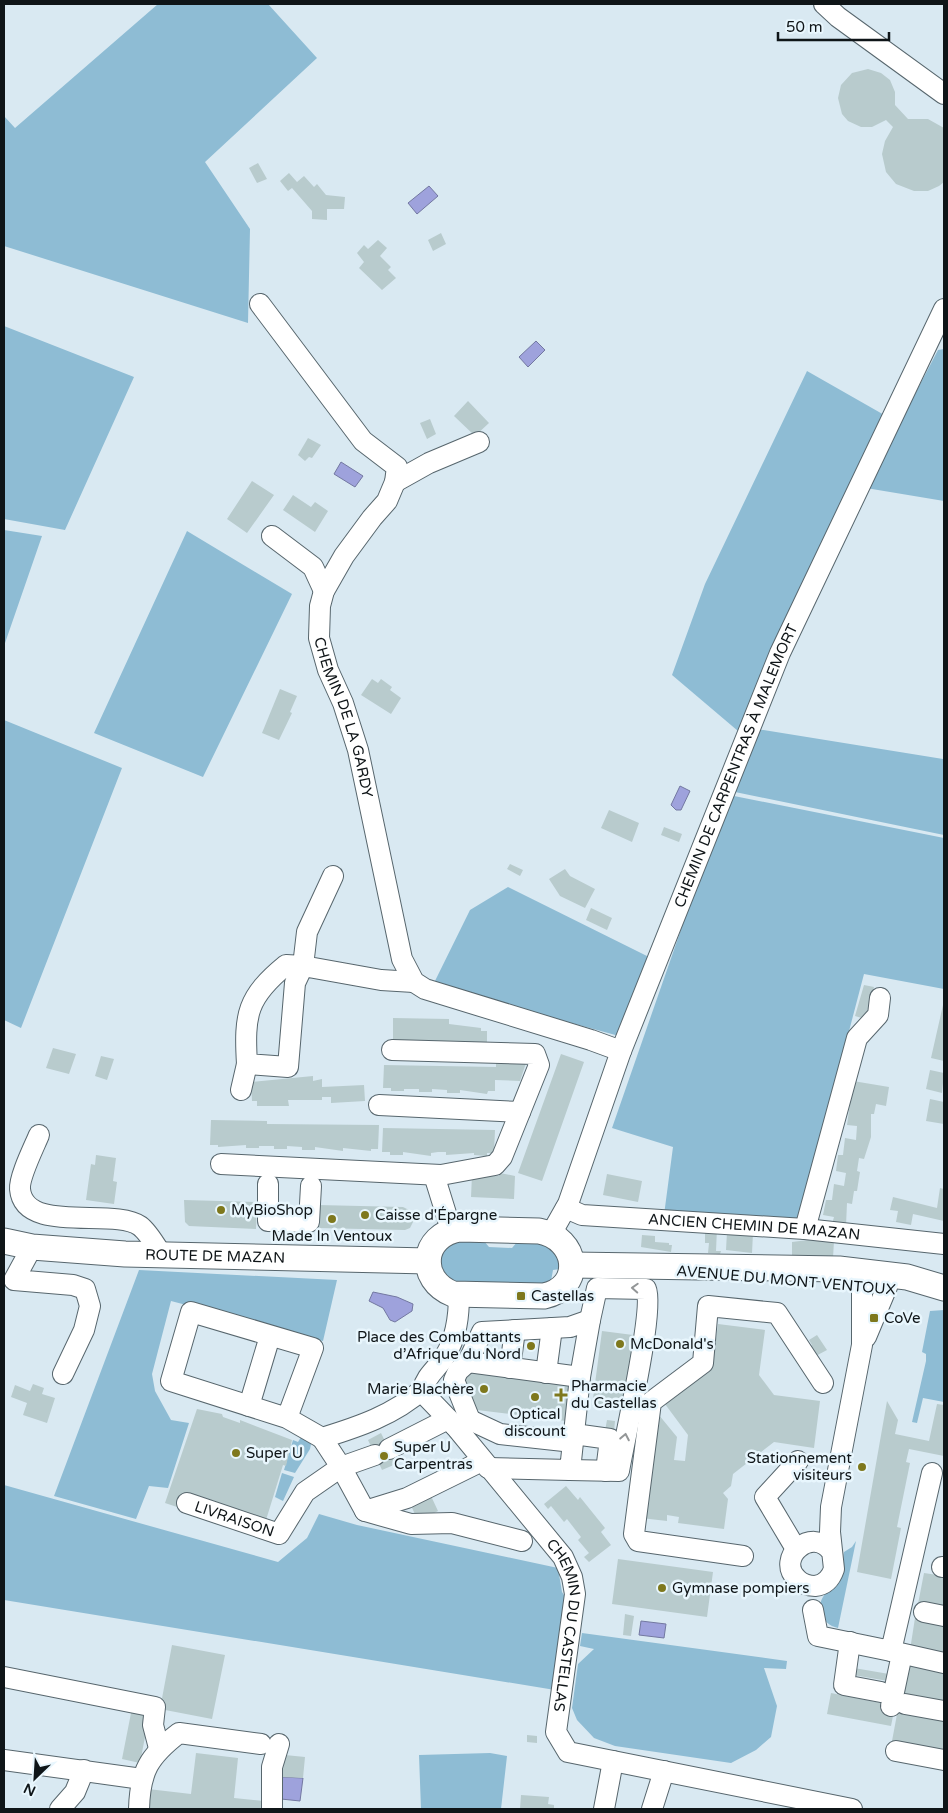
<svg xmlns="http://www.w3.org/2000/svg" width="948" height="1813" viewBox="0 0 948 1813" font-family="'Varela Round',sans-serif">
  <rect width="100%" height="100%" fill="#d9e9f2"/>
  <!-- green -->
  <path fill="#8ebcd4" d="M158,4h110l49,54 -112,104 45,67 -2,94 -244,-77v-130l11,12z
    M4,326l130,51 -69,153 -61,-11z
    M944,349v152l-78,-13 72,-138z
    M807,371l79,45 -148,315 -66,-56 33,-91z
    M4,530l38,6 -38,110z
    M187,531l105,63 -89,183 -109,-44z
    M4,720l118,48 -101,260 -17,-8z
    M757,729l186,30 1,-3v79l-209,-43z
    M734,796l210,42v151l-80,-15 -65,248 -135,-7 9,-68 -61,-19 72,-207z
    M508,887l143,71 -32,78 -186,-51 37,-75z
    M453,1240h30l6,7 23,1 6,-7 29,2 14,16 -1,10 -7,1 -2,11 -7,3 -87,-1 -8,-3 -10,-15 2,-15z
    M139,1270l198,10 -14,61 -152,-40 -19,73 3,17 16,29 18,3 -21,65 -19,-2 -13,33 -82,-23z
    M944,1310v92l-21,-4 -6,25 -5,-1 14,-61v-7l-4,-2 8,-41z
    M303,1434l9,5 -2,10 -15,24 -11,-3 9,-30 5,2z
    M282,1473l12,4 -11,24 -8,-4z
    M4,1485l274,77 29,-24 12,-24 38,11 201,43 4,24 6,9 -13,89 -551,-90z
    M856,1541l-18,87c-9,-2 -14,-7 -17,-15 -5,-17 12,-25 20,-37 5,-8 1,-16 3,-24l8,-5z
    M582,1633l205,28 -1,8 -22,-1 13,38 -6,31 -15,13 -25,13 -116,-17 -21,-8 -17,-18 -5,-12 6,-44 16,-15 -14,-3z
    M490,1753l17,3 -6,53h-80l-2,-54z"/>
  <!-- water -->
  <path fill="#9ea2dc" stroke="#7378a1" d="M429,186l9,10 -21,18 -9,-11z
    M536,341l9,9 -17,17 -9,-10z
    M341,462l22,14 -8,11 -21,-13z
    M680,786l10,5 -9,19h-5l-5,-5z
    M373,1292l24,5 16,7 -1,7 -17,11 -5,-2 -7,-12 -14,-7z
    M641,1621l25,3 -2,14 -25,-3z
    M282,1777l21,1 -3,23 -19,-2z"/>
  <!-- building -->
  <path fill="#b8cbcd" d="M868,69l13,4 9,7 5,12v13l13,14h20l16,9v54l-5,4 -11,5h-14l-18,-7 -10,-12 -4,-18 3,-13 8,-14 -7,-7 -14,7h-11l-13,-6 -6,-7 -4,-16 3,-13 11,-12z
    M258,163l9,16 -10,4 -8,-15z
    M289,173l8,9 7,-6 10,11 3,-3 9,11 19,2 -1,12h-17v11l-15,-1v-8l-20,-23 -4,3 -8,-10z
    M441,233l5,11 -13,7 -5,-11z
    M378,240l9,8 -7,8 11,11 -3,3 8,8 -14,12 -23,-22 5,-6 -7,-9 7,-8 4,4z
    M468,401l21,22 -14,13 -21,-20z
    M430,419l6,15 -9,5 -7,-16z
    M308,438l13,7 -9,13 -3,-1 -4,4 -7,-6z
    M252,481l22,14 -27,38 -20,-14z
    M293,495l18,12 4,-5 13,9 -13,21 -32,-22z
    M372,679l6,4 3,-4 11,8 -2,3 11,8 -10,16 -30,-19z
    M280,689l17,7 -7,16 2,1 -13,27 -17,-7z
    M609,810l30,13 -7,19 -31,-14z
    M664,827l18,7 -3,8 -18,-7z
    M510,864l13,6 -3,6 -13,-7z
    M565,869l5,7 25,13 -10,19 -25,-12 -11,-17z
    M591,908l21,10 -5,12 -21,-10z
    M864,985l10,2 -9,32 -10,-3z
    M943,1005l1,1v55l-13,-3z
    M393,1018l56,1v5l32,4v3h6v16l-19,-1v-4l-27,-1v3l-13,-3h-15v2l-20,-3z
    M53,1048l23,6 -7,20 -23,-6z
    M561,1054l23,8 -42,119 -24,-8z
    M101,1056l13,3 -7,21 -12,-4z
    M496,1060h31l-7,21 -25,-1v11h-7l-1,3 -27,-4v3h-13v-3l-15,-1v3h-13v-3h-15v2h-13v-3h-8l1,-23 112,2z
    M930,1070l14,3 -2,20 -16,-4z
    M313,1076v5l9,-2v8l42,-2 1,16 -34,2v-6h-9v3h-34l1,6h-32v-5h-5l-1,-19z
    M853,1081l36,6 -3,19 -10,-2 -2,10h-3v23l-7,22 -5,-1 -2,13 3,1 -3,19h-3l-2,13 -5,-1 -1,23 -14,-2 2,-7 -11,-2 3,-15h6l2,-16 10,2 2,-13 -10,-2 2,-16h5l2,-17 11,2 1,-14 -10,-1z
    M930,1099l14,3v22l-18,-3z
    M211,1120l56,1v3l112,1 -1,24h-7v2l-28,-3v3l-28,-4v3h-13v-3l-15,-1v3h-13v-3h-15v2h-13v-3l-28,2v-2h-8z
    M383,1128l112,2 -1,23h-7v3l-13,-1v-2l-28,2v-3h-8l-7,1v3l-28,-4v3h-13v-3h-8z
    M96,1155l20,3 -3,23 4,1 -3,22 -28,-4 5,-36 4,1z
    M500,1173l15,3 -1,23 -43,-2 1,-22 27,1z
    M607,1174l35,7 -4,21 -35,-7z
    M940,1188l4,1v32l-31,-7 -2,11 -15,-3 2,-11 -8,-1 3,-13 44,11z
    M184,1200l73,2 -1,27 -67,-3 -4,-4z
    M318,1205l85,2 8,4 3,9 -4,8 -5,2 -87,-2z
    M705,1227l12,1 -1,23h5l-1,3 -12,-1 1,-10h-4z
    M727,1232l26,1 -1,20 -26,-3z
    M642,1235l13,1v6l14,1v2h3l-1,7 -30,-5z
    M808,1240l26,1 -1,17h-41v-16z
    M718,1324l47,6 -6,45 15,20 46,6 -6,47 -40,-6 -41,32 -2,12 -8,7 5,6 -4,30 -46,-6 1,-6 -12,-2v6l-26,-3 13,-109 23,28 -3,23 11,1 3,-26 -23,-31 47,-35z
    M602,1331l31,4 -1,12 2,1 -11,61 -31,-3z
    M817,1335l10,15 -17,9 -6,-9 8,-5 -3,-5z
    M471,1370l100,11 -5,40 -89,-11 -14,-29z
    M33,1384l11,4 -2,6 13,4 -8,25 -24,-8 4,-12 -16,-6 4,-12 15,6z
    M887,1401l11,19 -3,14 34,7 8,-37 7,1v51l-35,-7 -3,13 4,1 -13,64 4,1 -10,51 -34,-7z
    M197,1409l25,5 1,3 17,6v-3l52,20 -6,26 -3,-1 -17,55 -81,-27 -5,15 -15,-5z
    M607,1420l8,1 -1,11 -9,-1z
    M381,1433l15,31 -14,6 -14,-30z
    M424,1481l14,30 -20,10 -14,-31z
    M566,1486l12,14 2,-3 25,31 -4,4 10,13 -22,17 -5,-5 5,-4 -11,-13 3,-3 -14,-18 -3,3 -13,-16 -3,3 -4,-5z
    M618,1559l95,13 -6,45 -95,-13z
    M924,1573l20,3v33l-26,-5z
    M625,1614l9,2 -3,20 -8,-1z
    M915,1618l29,6v33l-34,-7z
    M172,1645l53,10 -13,64 -52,-10z
    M907,1664l37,7v33l-43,-9z
    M854,1668l35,6 -1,7 -35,-6z
    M831,1693l50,10 -1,5 14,3 -3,15 -64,-12z
    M132,1708l18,3 -10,52 -18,-4z
    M898,1709l46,9v33l-52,-10z
    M527,1735l10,1v7l-10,-1z
    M196,1753l42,5 -4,40 30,3 -1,8h-117l2,-20 43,5z
    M285,1755l20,2 -2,21 -21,-1z
    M521,1795l28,2 -1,7 6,1v4h-34z"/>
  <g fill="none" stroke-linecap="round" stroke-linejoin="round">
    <!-- minor casing -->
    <g stroke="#57666d" stroke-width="22">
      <g id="minor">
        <path d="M824,4l14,13 106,77"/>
        <path id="s1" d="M260,304l103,137 34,26 -2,15 -8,19 -15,17 -28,38 -20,35 -4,15 -1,32 9,32 15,33 15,47 44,209 12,23 11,7 166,51 30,11"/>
        <path d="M395,482l34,-19 50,-21"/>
        <path d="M272,536l41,31 11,24"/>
        <path d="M333,876l-26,56 -4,34 -17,-1c-39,32 -42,49 -39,99l41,3 7,-84 8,-17 78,14 33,2"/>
        <path d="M241,1090l6,-26"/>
        <path d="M379,1105l141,7"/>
        <path d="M39,1135c-5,12 -20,42 -19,54 4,46 94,18 120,37 8,6 16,20 21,28"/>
        <path d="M221,1164l220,11 54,-10 7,-8 37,-92 -4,-11 -143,-4"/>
        <path d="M434,1175l14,45 6,10"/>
        <path d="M268,1184v37l41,1 2,-36"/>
        <path id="s2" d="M566,1208l16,7 223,14 139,15"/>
        <path d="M805,1229l52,-191 21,-23 2,-17"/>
        <path id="s3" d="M551,1234l17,-30 53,-153 159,-398 164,-344"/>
        <path d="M32,1247l-18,33 59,5 12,4 5,17 -6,24 -21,44"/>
        <path id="s4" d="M459,1294c0,21 -2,43 -14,62 -7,12 -19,19 -22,33l3,7 29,30 108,131 9,20 3,17 -19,138 12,20 284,57"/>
        <path d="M866,1337l21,-50 -4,-6 -14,-7"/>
        <path d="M468,1362l112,15"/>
        <path d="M510,1368l5,-38"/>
        <path d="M546,1373l6,-45"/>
        <path d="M249,1406l21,-70"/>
        <path d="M287,1418l-116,-37 20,-69 122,36 -26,70 35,20c36,-11 72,-23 101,-49"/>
        <path d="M470,1420l30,14 73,8"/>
        <path d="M455,1426l15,-6 -16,-40 4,-9 10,-9 14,-30 88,-5 20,-7 -10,57 -10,93 -82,-2"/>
        <path d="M574,1434l36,5 -4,32"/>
        <path d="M322,1438l19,29 34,-12"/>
        <path d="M389,1449l59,-30"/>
        <path d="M570,1470l49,1c5,-30 36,-162 27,-182l-49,-1 -7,32"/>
        <path id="s5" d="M187,1503l92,31 26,-42 36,-25 24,44 42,-13 75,-37"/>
        <path d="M365,1511l46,13 41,-1 70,18"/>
        <path d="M796,1549l-31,-52 33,-36"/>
        <path d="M831,1551c-19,-25 -56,7 -34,28 5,5 11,7 18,7 10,-1 16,-8 19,-17l-4,-37 1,-25 31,-162v-61l4,-7 17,2"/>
        <path d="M743,1556l-105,-15 -4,-7 17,-132 52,-39 5,-57 69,7 46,70"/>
        <path d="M942,1567h2"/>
        <path d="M813,1610l5,26 73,15 41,-178"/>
        <path d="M924,1612l20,4"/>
        <path d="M850,1642l-6,43 37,7"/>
        <path d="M891,1651l53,12"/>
        <path d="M4,1677l151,30 -2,18 6,23"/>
        <path d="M905,1704l39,7"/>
        <path d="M891,1706l11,-52"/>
        <path d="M896,1751l48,9"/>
        <path d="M4,1760l138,19"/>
        <path d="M60,1809l15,-17 9,-22"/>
        <path d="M139,1809c1,-38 10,-53 40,-76l82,11"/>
        <path d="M272,1809v-42l7,-23"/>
        <path d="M604,1809l9,-48"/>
        <path d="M652,1809l12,-38"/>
      </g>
    </g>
    <!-- major casing -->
    <g stroke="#57666d" stroke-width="27">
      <g id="major">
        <path d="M460,1229l79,2c39,7 46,56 5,65l-91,-2c-36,-14 -32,-59 7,-65z"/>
        <path id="s6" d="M4,1241l28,6 93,7 303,7"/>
        <path d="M572,1265l267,4 68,8 37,11"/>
      </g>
    </g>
    <!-- minor -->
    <use href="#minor" stroke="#fff" stroke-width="20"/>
    <!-- major -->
    <use href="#major" stroke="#fff" stroke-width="25"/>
  </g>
  <!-- one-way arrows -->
  <defs><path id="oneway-chevron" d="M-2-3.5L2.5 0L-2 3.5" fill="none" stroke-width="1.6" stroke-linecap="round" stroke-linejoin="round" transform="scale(1.25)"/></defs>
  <g stroke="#939697">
    <use href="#oneway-chevron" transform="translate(635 1288) rotate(-177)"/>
    <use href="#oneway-chevron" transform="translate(625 1437) rotate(-79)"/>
  </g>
  <!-- markers -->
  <g fill="#7e781d" stroke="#e8f6fd" stroke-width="2">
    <circle cx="221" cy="1210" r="5"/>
    <circle cx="365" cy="1215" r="5"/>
    <circle cx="332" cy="1219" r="5"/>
    <rect x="516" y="1291" width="10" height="10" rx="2.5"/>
    <rect x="869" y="1313" width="10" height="10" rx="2.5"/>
    <circle cx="620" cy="1344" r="5"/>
    <circle cx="531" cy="1346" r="5"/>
    <circle cx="484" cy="1389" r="5"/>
    <path d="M558.5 1387.5h5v5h5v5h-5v5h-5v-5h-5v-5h5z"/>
    <circle cx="535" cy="1397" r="5"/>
    <circle cx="236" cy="1453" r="5"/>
    <circle cx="384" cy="1456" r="5"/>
    <circle cx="862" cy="1467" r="5"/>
    <circle cx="662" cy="1588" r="5"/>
  </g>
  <g text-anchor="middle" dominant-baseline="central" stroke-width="5" stroke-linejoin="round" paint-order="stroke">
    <!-- street labels -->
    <g font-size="15" fill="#0f1518" stroke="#e8f6fd">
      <text stroke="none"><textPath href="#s1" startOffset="491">CHEMIN DE LA GARDY</textPath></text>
      <text stroke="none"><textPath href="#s3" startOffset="504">CHEMIN DE CARPENTRAS À MALEMORT</textPath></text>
      <text stroke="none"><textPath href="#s2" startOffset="190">ANCIEN CHEMIN DE MAZAN</textPath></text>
      <text stroke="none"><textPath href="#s6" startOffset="212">ROUTE DE MAZAN</textPath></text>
      <text transform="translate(786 1280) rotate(5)">AVENUE DU MONT VENTOUX</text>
      <text stroke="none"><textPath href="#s5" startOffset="50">LIVRAISON</textPath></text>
      <text stroke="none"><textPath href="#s4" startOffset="392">CHEMIN DU CASTELLAS</textPath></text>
    </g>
    <!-- poi labels -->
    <g font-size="15" fill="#0f1518" stroke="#e8f6fd" text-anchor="start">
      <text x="231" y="1210">MyBioShop</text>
      <text x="375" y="1215">Caisse d'Épargne</text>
      <text x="332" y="1236" text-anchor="middle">Made In Ventoux</text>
      <text x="531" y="1296">Castellas</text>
      <text x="884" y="1318">CoVe</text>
      <text x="521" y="1337" text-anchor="end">Place des Combattants<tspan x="521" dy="17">d’Afrique du Nord</tspan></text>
      <text x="630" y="1344">McDonald's</text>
      <text x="571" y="1386">Pharmacie<tspan x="571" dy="17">du Castellas</tspan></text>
      <text x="474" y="1389" text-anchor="end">Marie Blachère</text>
      <text x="535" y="1414" text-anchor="middle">Optical<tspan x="535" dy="17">discount</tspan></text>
      <text x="394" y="1447">Super U<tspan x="394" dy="17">Carpentras</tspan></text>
      <text x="246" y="1453">Super U</text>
      <text x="852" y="1458" text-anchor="end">Stationnement<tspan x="852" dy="17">visiteurs</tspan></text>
      <text x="672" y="1588">Gymnase pompiers</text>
    </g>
  </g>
  <!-- border -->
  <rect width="948" height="1813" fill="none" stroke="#0f1518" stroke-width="10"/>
  <!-- north arrow -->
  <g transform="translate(35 1778) rotate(205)" stroke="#e8f6fd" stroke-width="4" paint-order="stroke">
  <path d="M0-4L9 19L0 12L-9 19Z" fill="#0f1518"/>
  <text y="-8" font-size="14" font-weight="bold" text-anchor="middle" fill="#0f1518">N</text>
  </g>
  <!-- scale -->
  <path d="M778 32v8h111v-8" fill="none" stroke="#0f1518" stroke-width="2.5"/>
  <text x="786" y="32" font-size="15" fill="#0f1518" stroke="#e8f6fd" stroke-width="4" paint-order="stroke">50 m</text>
</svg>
